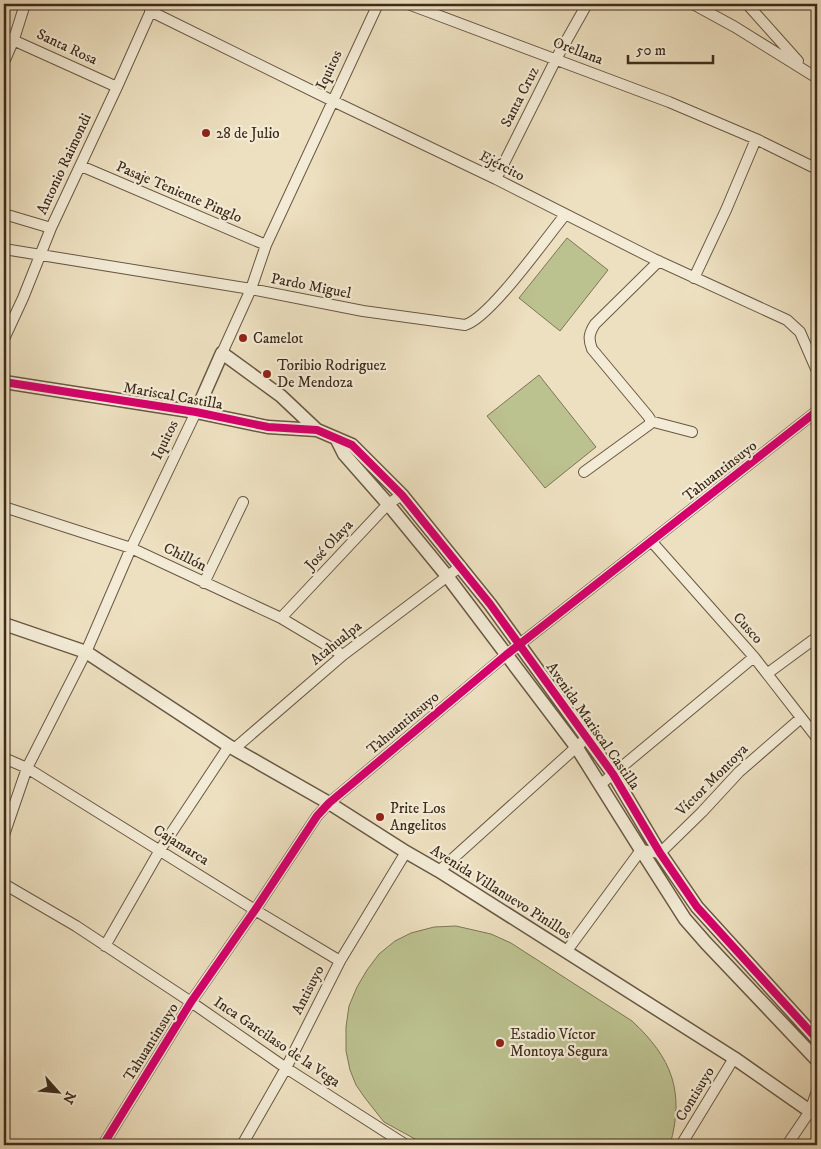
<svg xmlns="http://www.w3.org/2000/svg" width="821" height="1149" viewBox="0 0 821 1149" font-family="'IM FELL DW Pica',serif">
  <rect width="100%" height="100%" fill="#ede0c0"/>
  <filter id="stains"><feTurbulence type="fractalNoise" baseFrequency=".004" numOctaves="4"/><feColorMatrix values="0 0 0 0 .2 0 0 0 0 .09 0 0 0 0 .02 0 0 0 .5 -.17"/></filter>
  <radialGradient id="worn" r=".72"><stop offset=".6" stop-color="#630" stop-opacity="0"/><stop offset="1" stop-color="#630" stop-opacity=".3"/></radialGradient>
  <!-- garden -->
  <path fill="#bcc190" stroke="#7c7656" d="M567,238l41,32 -48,61 -41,-33z
    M539,375l57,72 -51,41 -58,-72z
    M456,926l35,8 20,9 121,78c40,37 53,71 38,124h-244l-42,-23 -19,-24 -9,-13 -6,-15 -4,-19v-24l3,-21 8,-19 10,-17 12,-16 16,-13 16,-8 23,-6z"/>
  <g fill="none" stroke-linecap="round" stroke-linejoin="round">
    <!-- minor casing -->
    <g stroke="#695844" stroke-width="12">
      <path id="minor" d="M408,4l261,98 87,37 61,30
        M693,4l42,23 82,51
        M747,4l51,57
        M150,11l183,90 163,78 158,80 133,61 13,12 17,39
        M4,36l113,51
        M4,62l10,-23 11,-35
        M81,166l185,79
        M496,179l60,-120 31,-55
        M4,214l47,14
        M4,249l247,40 112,22 102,14c25,-7 81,-87 100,-110
        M694,278l32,-68 30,-71
        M4,339l19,-41 28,-70 66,-141 37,-83
        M222,353l29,-64 15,-44 112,-241
        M650,421l42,11
        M584,472l66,-48v-5l-2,-3 -56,-67c-4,-10 -3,-16 3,-25l64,-63
        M4,507l127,41 150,70 62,37
        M652,542l102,115 63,81
        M204,583l39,-81
        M281,618l107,-114 14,-9
        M768,673l49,-36
        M234,749l109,-94 118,-89
        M4,758l23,10 228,142 85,51
        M601,784l153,-127
        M4,835l23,-67 59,-116 45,-104 65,-136
        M439,871l143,-129
        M4,884l72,42 115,76 95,66 120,77
        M105,946l55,-96 69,-104
        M566,952l75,-102 19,3 42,-41 37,-40 62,-54
        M103,1145l88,-143 64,-92 62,-94 12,-13 177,-148 311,-244
        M242,1145l44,-77 54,-107 66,-109
        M681,1145l53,-87
        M787,1145l23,-34 7,-20"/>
    </g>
    <!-- tertiary casing -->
    <g stroke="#695844" stroke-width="15">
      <path id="tertiary" d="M4,382l192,30 72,15 49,3 35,15 50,50 88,109 123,170 47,79 37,54 120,132
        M196,412l26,-59 59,43 36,34
        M336,438l8,16 44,50 59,72 130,172 64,102 44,69 21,24 111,117
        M4,624l82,28 143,94 100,57 77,49 33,19 295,187 83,58"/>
    </g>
    <!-- minor -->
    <use href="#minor" stroke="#f3ebd6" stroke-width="10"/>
    <!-- tertiary -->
    <use href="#tertiary" stroke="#f3ebd6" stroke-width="12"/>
    <!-- cycleway casing -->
    <g stroke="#f3ebd6" stroke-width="11">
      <path id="cycleway" d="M4,382l192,30 72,15 49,3 35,15 50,50 88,109 123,170 47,79 37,54 120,132
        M103,1145l88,-143 64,-92 62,-94 12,-13 177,-148 311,-244"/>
    </g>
    <!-- cycleway -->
    <use href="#cycleway" stroke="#d6006c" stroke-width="8"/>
  </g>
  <!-- markers -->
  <g fill="#8f2418" stroke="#f3ebd6" stroke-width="2">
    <circle cx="206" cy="133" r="5"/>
    <circle cx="243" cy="338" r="5"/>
    <circle cx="267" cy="374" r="5"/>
    <circle cx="380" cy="817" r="5"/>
    <circle cx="500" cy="1043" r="5"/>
  </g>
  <g text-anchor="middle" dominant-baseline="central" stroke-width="4.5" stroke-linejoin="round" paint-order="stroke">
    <!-- street labels -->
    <g font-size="15" fill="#3d2b1b" stroke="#f3ebd6">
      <text transform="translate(67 47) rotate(25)">Santa Rosa</text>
      <text transform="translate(578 51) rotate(21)">Orellana</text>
      <text transform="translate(329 70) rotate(-65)">Iquitos</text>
      <text transform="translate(520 97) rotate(-63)">Santa Cruz</text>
      <text transform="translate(64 164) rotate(-65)">Antonio Raimondi</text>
      <text transform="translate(502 166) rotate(27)">Ejército</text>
      <text transform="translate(179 192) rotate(23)">Pasaje Teniente Pinglo</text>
      <text transform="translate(311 286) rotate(11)">Pardo Miguel</text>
      <text transform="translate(173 396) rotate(10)">Mariscal Castilla</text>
      <text transform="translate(165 440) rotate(-64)">Iquitos</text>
      <text transform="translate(720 471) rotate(-38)">Tahuantinsuyo</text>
      <text transform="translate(329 545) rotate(-47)">José Olaya</text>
      <text transform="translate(185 557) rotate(26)">Chillón</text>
      <text transform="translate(748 628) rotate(48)">Cusco</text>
      <text transform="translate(336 643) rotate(-39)">Atahualpa</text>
      <text transform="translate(403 723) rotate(-40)">Tahuantinsuyo</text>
      <text transform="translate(593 726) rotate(55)">Avenida Mariscal Castilla</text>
      <text transform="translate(712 780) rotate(-45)">Víctor Montoya</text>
      <text transform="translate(181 845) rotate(32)">Cajamarca</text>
      <text transform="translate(501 892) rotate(32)">Avenida Villanuevo Pinillos</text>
      <text transform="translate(308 990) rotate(-63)">Antisuyo</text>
      <text transform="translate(151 1042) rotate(-58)">Tahuantinsuyo</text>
      <text transform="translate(277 1042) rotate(34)">Inca Garcilaso de la Vega</text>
      <text transform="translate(695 1094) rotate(-59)">Contisuyo</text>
    </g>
    <!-- poi labels -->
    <g font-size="15" fill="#3d2b1b" stroke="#f3ebd6" text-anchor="start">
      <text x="216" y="133">28 de Julio</text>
      <text x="253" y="338">Camelot</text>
      <text x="277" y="365">Toribio Rodriguez<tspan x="277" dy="17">De Mendoza</tspan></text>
      <text x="390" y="808">Prite Los<tspan x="390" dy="17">Angelitos</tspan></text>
      <text x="510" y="1034">Estadio Víctor<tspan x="510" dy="17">Montoya Segura</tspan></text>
    </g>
  </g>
  <!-- margin -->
  <rect width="821" height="1149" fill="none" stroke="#ede0c0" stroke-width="20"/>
  <rect x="5" y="5" width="811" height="1139" fill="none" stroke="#3d2b1b" stroke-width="2.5"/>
  <rect x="10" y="10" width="801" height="1129" fill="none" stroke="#3d2b1b"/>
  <!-- north arrow -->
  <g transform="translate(58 1092) rotate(117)" stroke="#f3ebd6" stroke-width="4" paint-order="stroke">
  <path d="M0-4L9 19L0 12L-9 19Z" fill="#3d2b1b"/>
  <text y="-8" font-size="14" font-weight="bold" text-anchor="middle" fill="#3d2b1b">N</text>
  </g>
  <!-- scale -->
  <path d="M628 55v8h85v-8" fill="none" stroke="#3d2b1b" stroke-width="2.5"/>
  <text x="636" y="55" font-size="15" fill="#3d2b1b" stroke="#f3ebd6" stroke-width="4" paint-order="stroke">50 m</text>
  <rect width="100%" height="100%" filter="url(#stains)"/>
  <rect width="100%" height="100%" fill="url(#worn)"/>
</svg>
